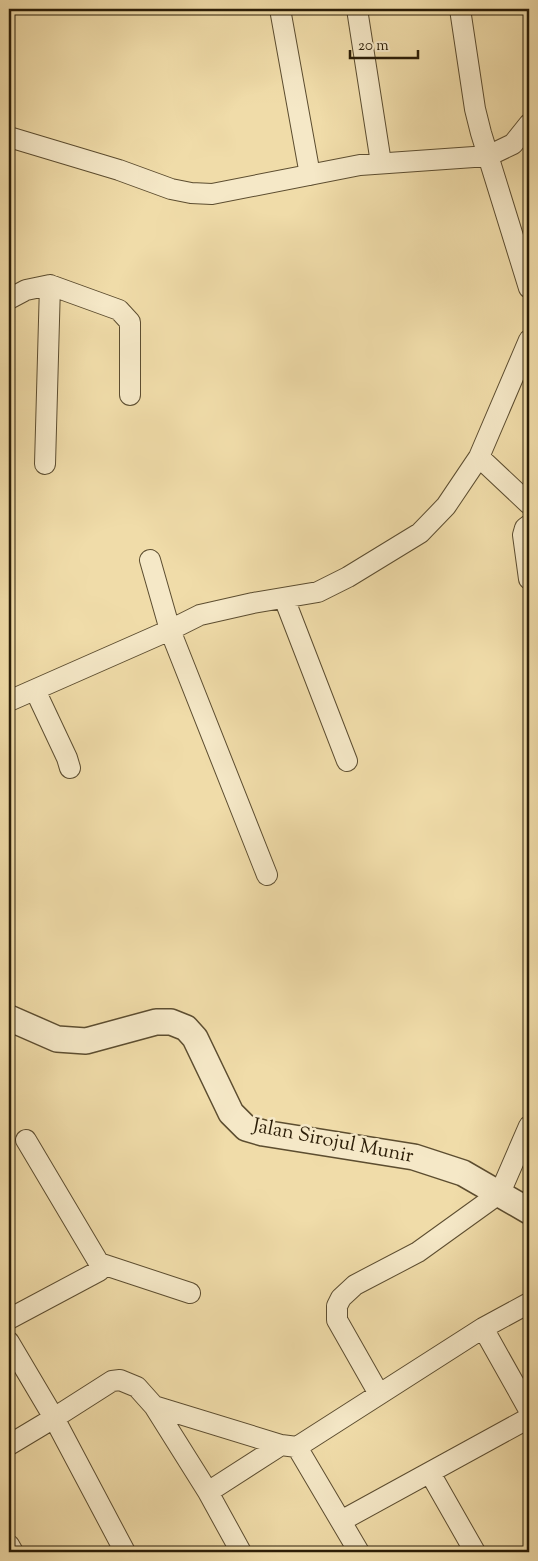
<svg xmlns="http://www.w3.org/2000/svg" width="538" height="1561" viewBox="0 0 538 1561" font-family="'Sorts Mill Goudy',serif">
  <rect width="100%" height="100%" fill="#f0dca9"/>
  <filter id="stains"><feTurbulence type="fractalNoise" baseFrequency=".004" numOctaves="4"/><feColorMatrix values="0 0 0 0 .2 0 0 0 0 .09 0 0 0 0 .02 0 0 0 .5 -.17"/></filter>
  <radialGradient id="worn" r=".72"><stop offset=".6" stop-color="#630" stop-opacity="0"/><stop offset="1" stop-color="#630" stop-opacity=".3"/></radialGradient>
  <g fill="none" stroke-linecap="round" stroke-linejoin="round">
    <!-- minor casing -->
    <g stroke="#5c4d30" stroke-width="22">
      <path id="minor" d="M280,9l30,166
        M357,9l24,154
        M460,9l15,100 6,24 48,155
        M9,137l110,33 52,19 20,4 21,1 148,-29 128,-9 25,-12 16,-20
        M9,299l17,-9 24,-5 69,25 11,12v73
        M479,457l50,47
        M45,464l5,-179
        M529,525l-4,3 -2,7 6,44
        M150,560l20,70 97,245
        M284,598l63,163
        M35,690l32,68 3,10
        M9,701l161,-71 30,-15 53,-12 65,-11 30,-15 72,-44 26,-27 33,-49 50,-117
        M99,1263l91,30
        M9,1319l90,-48v-8l-73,-123
        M483,1328l46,82
        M9,1342l45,76 71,134
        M379,1394l-42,-74v-14l4,-8 14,-13 63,-33 82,-59 29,-67
        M154,1406l127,39 16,2 186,-119 46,-25
        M9,1445l45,-27 58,-37 8,-1 17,7 17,19 54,86 33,60
        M297,1447l62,105
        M430,1473l45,79
        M208,1492l73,-47
        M341,1521l188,-103
        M9,1545l4,7"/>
    </g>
    <!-- tertiary casing -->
    <g stroke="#5c4d30" stroke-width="28">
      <path id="tertiary" d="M9,1018l48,21 29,2 70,-19h15l15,6 9,10 36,75 15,15 17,5 151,24 49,16 66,38"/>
    </g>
    <!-- minor -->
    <use href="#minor" stroke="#f5e8c7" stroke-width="20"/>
    <!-- tertiary -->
    <use href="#tertiary" stroke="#f5e8c7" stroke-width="25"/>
  </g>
  <g text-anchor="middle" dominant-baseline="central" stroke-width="5" stroke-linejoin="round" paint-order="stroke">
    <!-- street labels -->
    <g font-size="20" fill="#2b1d07" stroke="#f5e8c7">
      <text transform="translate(333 1142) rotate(11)">Jalan Sirojul Munir</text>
    </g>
  </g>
  <!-- margin -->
  <rect width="538" height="1561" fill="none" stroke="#f0dca9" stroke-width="30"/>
  <rect x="10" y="10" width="518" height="1541" fill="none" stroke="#2b1d07" stroke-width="2.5"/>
  <rect x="15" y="15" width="508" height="1531" fill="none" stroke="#2b1d07"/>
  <!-- scale -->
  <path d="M350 50v8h68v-8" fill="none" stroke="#2b1d07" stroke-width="2.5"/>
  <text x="358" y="50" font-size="15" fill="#2b1d07" stroke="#f5e8c7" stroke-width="4" paint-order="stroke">20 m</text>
  <rect width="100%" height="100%" filter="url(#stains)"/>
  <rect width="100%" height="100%" fill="url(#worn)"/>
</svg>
